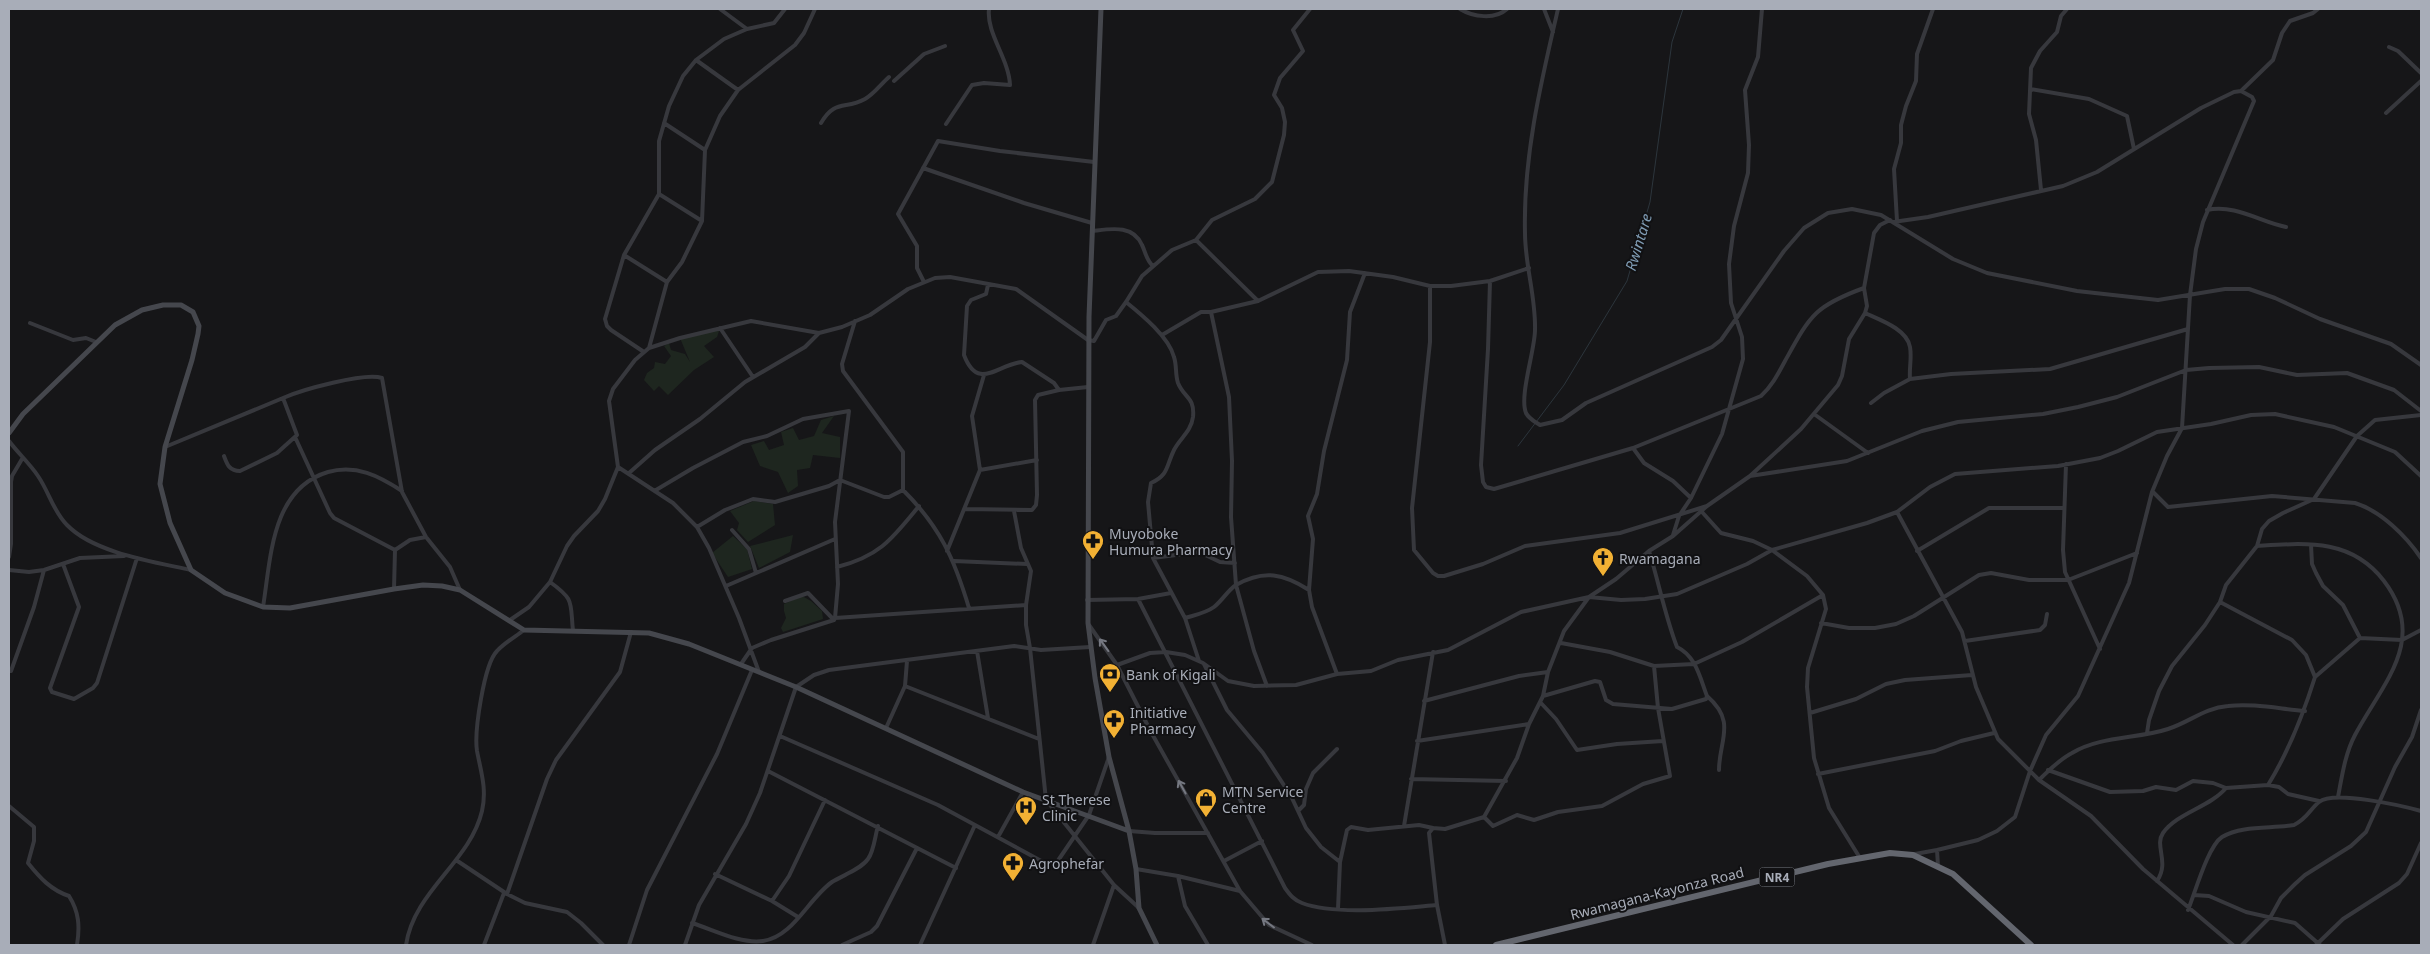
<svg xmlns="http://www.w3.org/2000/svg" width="2430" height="954" viewBox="0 0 2430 954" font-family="'Noto Sans',sans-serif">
  <rect width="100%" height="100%" fill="#161618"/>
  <!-- green -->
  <path fill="#1e261f" d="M720,328l-3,9 -13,9 10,11 -20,13 -26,25 -9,-9 -5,5 -10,-11 3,-7 7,-5 1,-6 10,2 6,-8 -7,-10 5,-3 2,7 14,4 5,8 -10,-24z
    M834,416l-12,17 18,4v21l-27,-3 -3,13 -13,2 1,16 -10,7 -10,-21 -18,-6 -9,-21 13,-4 5,9 15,-5 -3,-13 12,-4 6,12 15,-4 7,-16z
    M754,501l19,3 2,21 -27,17 -11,-12 2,-7 -9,-12z
    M793,535l-3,17 -31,16 -9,-22z
    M733,536l14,13 5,20 -24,8 -16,-24z
    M802,596l9,5 11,10 1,8 -40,13 -2,-4 5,-10 -2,-7v-7z"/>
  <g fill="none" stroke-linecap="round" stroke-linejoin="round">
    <!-- stream -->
    <path stroke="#2c353c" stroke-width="1" d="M1518,446l46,-61 63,-104 23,-79 22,-160 11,-33"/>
    <!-- street -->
    <path stroke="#37383d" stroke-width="4" d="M720,9l27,20
      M1460,9c13,8 35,11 47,0
      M1544,9l9,23
      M1558,9c-17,73 -35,148 -33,224 0,33 11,64 10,97 0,20 -16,66 -9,83 3,6 8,8 14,12l22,-5 24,-17 126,-56 9,-7 63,-89 20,-23 24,-15 24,-4 29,6 72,44 34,14 90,18 81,9 67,-11h24l26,9 45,21 71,25 30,21
      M2389,47l9,4 23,22
      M696,60l42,30
      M894,81l30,-27 21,-8
      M2030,89l59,10 38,17 7,33
      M2241,91l32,-31 9,-27 8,-12 23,-8 5,-4
      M2386,113l35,-32
      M664,123l41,27
      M821,123c14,-24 24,-13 44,-24 9,-5 16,-15 24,-22
      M946,124l26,-39 12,-2 26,2c-1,-26 -24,-52 -21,-76
      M923,168l101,35 68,20
      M2041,190l-5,-50 -7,-26 2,-46 9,-17 17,-19 4,-16 6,-7
      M659,194l43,27
      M2207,210c29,-6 53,12 79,17
      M1897,221l-3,-52 7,-26v-18l5,-19 10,-25 1,-27 16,-45
      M1893,222l35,-5 135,-31 34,-14 104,-64 33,-16 7,-1 11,6 2,4 -51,121 -7,27 -6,46 -8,133 -15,28 -15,36 -23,91 -51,113 -32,39 -16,36 -15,46 -18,14 -19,9 -41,10 1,16
      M1092,231c18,-2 41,-7 50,14 4,8 4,15 11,21
      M1196,240l62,61
      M624,255l43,27
      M1490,281l-2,68 -7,116 2,17 3,5 8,2 139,-41 128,-52c11,-10 17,-22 24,-35 25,-45 29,-55 79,-73
      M924,282l-7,-14v-22l-19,-32 40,-73 62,10 94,11
      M988,285l-2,9 -15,6 -4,6 -3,49c14,37 34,9 58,7l32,21 5,7
      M1430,286v56l-18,166 2,42 19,23 5,3h6l39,-12 42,-18 95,-13 87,-27
      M1126,302c16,13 43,35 48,55 3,9 1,17 4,26 6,15 17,14 15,34 -2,15 -13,21 -19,33 -8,16 -5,25 -23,33l-3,19 5,56 32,60 14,43
      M1211,312l18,85 3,64 -1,56 5,68 18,66 13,35
      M1865,313c15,7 42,16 45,34 2,11 -1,21 0,32
      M855,321l-13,43 1,7 60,81v38
      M30,323l43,17 13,-2 10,4
      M720,328l33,49
      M1162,335l39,-23h10l47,-11 60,-29 31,-1 44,6 37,9h21l39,-5 39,-13
      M649,348l18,-66 15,-20 20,-41 3,-71 15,-34 18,-26 57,-45 9,-12 11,-24
      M644,352l-33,-22 -4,-4 -2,-7 19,-64 35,-61v-53l10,-35 14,-30 13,-16 28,-21 23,-10 27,-6 11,-14
      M283,398c18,-8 82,-26 99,-20l20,114 24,45 24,30 10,23
      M1871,403l13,-10 26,-14 41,-5 99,-5 138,-40
      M1814,414l54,39
      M295,437l35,76 4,5 61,32 -1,39
      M9,441c9,12 21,23 29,35 11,16 15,35 29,49 27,28 88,37 124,45
      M165,447l118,-49 14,37 -20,18 -37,18c-11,0 -13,-7 -16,-15
      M1633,448l11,15 29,18 18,17
      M2066,464l-3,86 2,22 35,77
      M618,467l55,36 24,24 12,21 30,70 20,54
      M980,470l57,-10
      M629,473l26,-23 45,-31 45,-37 60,-35 14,-14
      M1750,476l97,-15 75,-30 36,-9 85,-8 35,-7 39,-10 69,-27 23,-2 50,-1 38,8 50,-2 47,17 27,21
      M656,490l37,-22 50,-26 24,-6 36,-17 46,-8 -14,111 3,62 -3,34
      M2153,492l15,15 104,-11 83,7c26,8 51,33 66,55
      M964,509l68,1 4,-5 1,-10 -2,-95 3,-5 21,-5 29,-3
      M1014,511l7,37 10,23 -5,34
      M1702,512l19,21 32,8 19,9 35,26 16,19 3,14 -18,59 -1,19 7,71 15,50 31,50
      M1897,512l65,120 14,55 22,52 41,41 52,36 52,53 90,76
      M697,527l28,-17 28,-11 22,3 54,-16 11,-6 44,17h5l14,-7c37,37 51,68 66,118
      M732,530l17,19 7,24
      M1673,535l6,-19 12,-18 31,-64 21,-75 -1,-22 -11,-34 -2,-39 5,-38 14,-53 1,-28 -4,-55 13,-33 4,-48
      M2311,545l1,19 4,9 7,13 20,19 17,33
      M2257,546c49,-3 94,-8 127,35 45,59 -2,103 -29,154 -10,19 -13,41 -17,62
      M395,550l15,-10 16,-3
      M947,551l33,-81 -8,-54 12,-41
      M1917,551l72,-43h74
      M9,557l2,-13v-62l1,-6 10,-17
      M1153,558l46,-6 21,10 15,1
      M954,561l73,3
      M63,564l16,43 -29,81 2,4 22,7 19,-11 4,-5 40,-125
      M837,567c43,-11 55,-28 82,-61
      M9,570l20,2 15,-2 36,-12 44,-2
      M550,582c25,18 20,20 23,49
      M726,586l109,-47
      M1138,599l147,289c5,7 9,12 17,15 34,13 99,5 135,2
      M1087,600l51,-1 33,-6
      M785,601l23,-8 26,27
      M2220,602l72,38 14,15 9,22c-12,38 -26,74 -47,108
      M263,607c8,-49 8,-118 65,-135 28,-8 51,4 74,19
      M1185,618c10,-3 21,-5 29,-11 8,-6 14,-17 22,-22 28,-16 48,-11 73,5
      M510,620l19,-13 21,-25 17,-36 7,-10 24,-25 7,-12 13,-32 -9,-66 4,-12 22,-29 14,-12 31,-10 71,-17 68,12 23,-6 28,-12 38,-26 27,-11 15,-1 66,12 72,51 6,1 12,-21 10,-4 10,-14 16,-26 30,-26 24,-10 16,-20 43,-21 17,-17 12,-47 1,-13 -3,-14 -8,-13 6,-17 23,-27 -10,-21 17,-21
      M1821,623l28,5h26l21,-4 18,-8 65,-41 12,-2 38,7h39l69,-27
      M1089,625l28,40 34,67 89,159 29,34 43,20
      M1965,641l75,-11 5,-5 2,-11
      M1561,643l49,9 44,14 40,-2 48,-22 81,-47
      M977,651l11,67
      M741,664l11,-16 19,-8 63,-20 1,-2 191,-13v20l4,23 16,152 68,85 25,23
      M1204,664l23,46 36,43 28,43 15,32 15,19 19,15
      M1117,665l33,-12 16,-1 19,3 18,8 25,18 26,5 42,-1 41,-11 34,-3 27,-11 50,-10 73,-38 68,-15 32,3 24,-1 32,-5 70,-30 25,-14 95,-27 30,-11 33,-25 25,-13 103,-8 42,-8 18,-7 39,-19 54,-8 40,-9 24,-1 59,13 61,25 26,24
      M11,671l23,-64 10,-37
      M1337,674l-25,-67 -3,-17 4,-51 -5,-23 9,-22 7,-43 23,-91 3,-48 15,-39
      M2315,677l45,-39 42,2 19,-10
      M905,686l134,53
      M1543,696l52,-15 5,1 6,18 7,4 59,5 34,-10 1,-3c-7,-18 -11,-40 -30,-49 -12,-31 -18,-64 -28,-96
      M1707,696c30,26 12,44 12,74
      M1424,701l95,-25 29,-4
      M1540,702l16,17 21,31 40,-6 46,-3
      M1810,713l46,-14 30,-15 19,-4 67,-5
      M886,728l19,-42 2,-25
      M2147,733l2,-13 10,-29 13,-25 33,-41 15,-23 6,-17 31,-39 5,-17 7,-8 14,-8 31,-14 43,-63 18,-16 46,-5
      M780,736l158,69 37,20
      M1417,741l112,-17
      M2048,770l62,22 33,-1 13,-4 20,3 17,-9 20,2 13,5
      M768,771l188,97
      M1818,774l117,-23 26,-10 33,-8
      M1411,779l95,2
      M2039,780c10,-10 21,-21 33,-27 28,-17 65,-14 96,-24 22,-7 36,-21 60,-23 25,-3 52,3 77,5
      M9,806l25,21v14l-6,22c12,15 23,27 41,33 10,16 11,30 8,49
      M1299,810l5,-5 2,-16 7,-16 24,-24
      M1484,817l9,9 24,-11 17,5 24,-8 44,-6 41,-22 27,-8 -12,-68 -4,-42
      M1404,826l29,-174
      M1129,831l26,2h53
      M998,837l25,-45
      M1915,854l22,-4
      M456,860l51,34 18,9 42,9 14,11 22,22
      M1224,861l38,-20
      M1136,869l42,7 62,15
      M715,874l57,27 26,16
      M1178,876l7,30 23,39
      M2157,881c13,-19 -3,-35 6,-48 14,-20 47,-26 63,-45l42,-3 11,2 9,7 31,7
      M2194,895l15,1 37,16 49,11 25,22
      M772,901l17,-25 36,-76
      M1338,909l2,-47 7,-32 4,-3 17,3 51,-5 14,3
      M2188,910c7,-17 20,-64 34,-73 20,-12 50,-8 72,-12 14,-7 16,-16 25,-23 15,-12 84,4 102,9
      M692,923c22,7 48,21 71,18 30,-4 45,-42 69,-59 11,-7 28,-12 36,-23 6,-8 7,-23 10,-33
      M406,945c8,-54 64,-83 76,-134 5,-22 -1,-39 -5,-60 -3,-19 7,-87 20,-100 7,-8 18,-14 27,-21
      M484,945l20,-52 3,1 40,-115 9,-19 64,-88 11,-40
      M629,945l18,-55 70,-136 35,-84
      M685,945l14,-40 47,-81 14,-31 36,-106 18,-12 15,-5 185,-24 27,4 49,-3
      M842,945l29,-13 6,-6 40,-78
      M920,945l55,-120 70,38 12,-1 32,-47 20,-58
      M1093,945l21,-60
      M1445,945l-8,-40 -8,-72 4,-5 12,1 39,-12 33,-59 12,-34 14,-28 5,-24 16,-41 25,-34 27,-18 33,-28 24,-15 34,-30 43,-30 51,-47 37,-44 4,-9 7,-37 16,-26 2,-7 -3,-18 10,-55 6,-8 10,-5
      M2242,945l29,-29 10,-18 14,-14 10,-9 46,-29 15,-14 29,-65 17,-30 9,-27
      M2316,945l27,-26 56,-36 8,-9 14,-31"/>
    <!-- secondary -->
    <path stroke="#45474d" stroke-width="5" d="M1101,9l-12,308 -1,306 7,55 14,79 20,74 7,38 3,39 18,37
      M9,433l14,-19 92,-89 27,-15 21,-5h18l12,7 6,14 -1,8 -6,26 -27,87 -5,37 10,39 21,47 34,23 38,14 27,1 104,-19 29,-4 19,1 18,4 64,40 125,3 40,11 107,43 227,105 106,39"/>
    <!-- highway -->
    <path stroke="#63666e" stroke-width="6" d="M1496,945l332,-81 62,-11 23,2 40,19 78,71"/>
  </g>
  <!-- one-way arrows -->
  <defs><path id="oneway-shaft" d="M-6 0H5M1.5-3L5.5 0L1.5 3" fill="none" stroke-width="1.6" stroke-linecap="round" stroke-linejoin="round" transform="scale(1.25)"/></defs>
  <g stroke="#757881">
    <use href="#oneway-shaft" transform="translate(1104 645) rotate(-126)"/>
    <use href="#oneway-shaft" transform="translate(1182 787) rotate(-119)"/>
    <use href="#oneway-shaft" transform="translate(1268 923) rotate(-143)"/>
  </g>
  <!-- icons -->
  <defs>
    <g id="pharmacy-pin" transform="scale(1.125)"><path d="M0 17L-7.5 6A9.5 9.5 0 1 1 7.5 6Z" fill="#f2b134" stroke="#111113"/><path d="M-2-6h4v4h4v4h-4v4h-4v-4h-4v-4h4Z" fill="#111"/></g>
    <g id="church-pin" transform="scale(1.125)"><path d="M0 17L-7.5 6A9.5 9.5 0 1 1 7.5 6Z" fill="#f2b134" stroke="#111113"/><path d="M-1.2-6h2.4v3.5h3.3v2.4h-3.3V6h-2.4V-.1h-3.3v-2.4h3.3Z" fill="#111"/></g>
    <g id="bank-pin" transform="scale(1.125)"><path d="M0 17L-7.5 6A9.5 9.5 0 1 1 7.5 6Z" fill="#f2b134" stroke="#111113"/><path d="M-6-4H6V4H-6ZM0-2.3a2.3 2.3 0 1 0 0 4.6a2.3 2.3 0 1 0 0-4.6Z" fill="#111"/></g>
    <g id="shop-pin" transform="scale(1.125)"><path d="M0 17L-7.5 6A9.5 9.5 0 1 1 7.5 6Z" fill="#f2b134" stroke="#111113"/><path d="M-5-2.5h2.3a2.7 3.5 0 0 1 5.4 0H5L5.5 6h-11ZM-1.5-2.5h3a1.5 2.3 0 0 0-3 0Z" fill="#111"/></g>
    <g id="hospital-pin" transform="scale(1.125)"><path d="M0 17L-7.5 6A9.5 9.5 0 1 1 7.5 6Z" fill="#f2b134" stroke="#111113"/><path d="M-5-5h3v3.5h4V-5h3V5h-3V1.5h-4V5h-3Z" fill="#111"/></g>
  </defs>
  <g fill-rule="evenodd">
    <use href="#pharmacy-pin" x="1093" y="541"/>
    <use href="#church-pin" x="1603" y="558"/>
    <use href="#bank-pin" x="1110" y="674"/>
    <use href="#pharmacy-pin" x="1114" y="720"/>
    <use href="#shop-pin" x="1206" y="799"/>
    <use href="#hospital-pin" x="1026" y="807"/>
    <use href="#pharmacy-pin" x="1013" y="863"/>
  </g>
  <g text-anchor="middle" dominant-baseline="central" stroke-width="4" stroke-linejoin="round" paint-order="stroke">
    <!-- shield labels -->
    <rect fill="#111113" stroke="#7b7e86" stroke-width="1" x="1759.5" y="867.5" width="35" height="19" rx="4"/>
    <g font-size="12" font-weight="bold" fill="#a8adb8">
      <text x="1777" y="877">NR4</text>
    </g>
    <!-- poi labels -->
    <g font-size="14" fill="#a8adb8" stroke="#111113" text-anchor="start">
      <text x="1109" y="533">Muyoboke<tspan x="1109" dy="16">Humura Pharmacy</tspan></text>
      <text x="1619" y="558">Rwamagana</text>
      <text x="1126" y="674">Bank of Kigali</text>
      <text x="1130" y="712">Initiative<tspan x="1130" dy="16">Pharmacy</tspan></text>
      <text x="1222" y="791">MTN Service<tspan x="1222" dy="16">Centre</tspan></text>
      <text x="1042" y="799">St Therese<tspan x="1042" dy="16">Clinic</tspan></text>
      <text x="1029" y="863">Agrophefar</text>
    </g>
    <!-- street labels -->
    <g font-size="14" fill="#a8adb8" stroke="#111113">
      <text transform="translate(1657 893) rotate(-14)">Rwamagana-Kayonza Road</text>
    </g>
    <!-- water labels -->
    <g font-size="15" font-style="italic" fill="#7f9bb3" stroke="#111113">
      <text transform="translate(1638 242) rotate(-73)">Rwintare</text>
    </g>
  </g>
  <!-- border -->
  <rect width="2430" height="954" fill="none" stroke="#a8adb8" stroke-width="20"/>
</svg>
